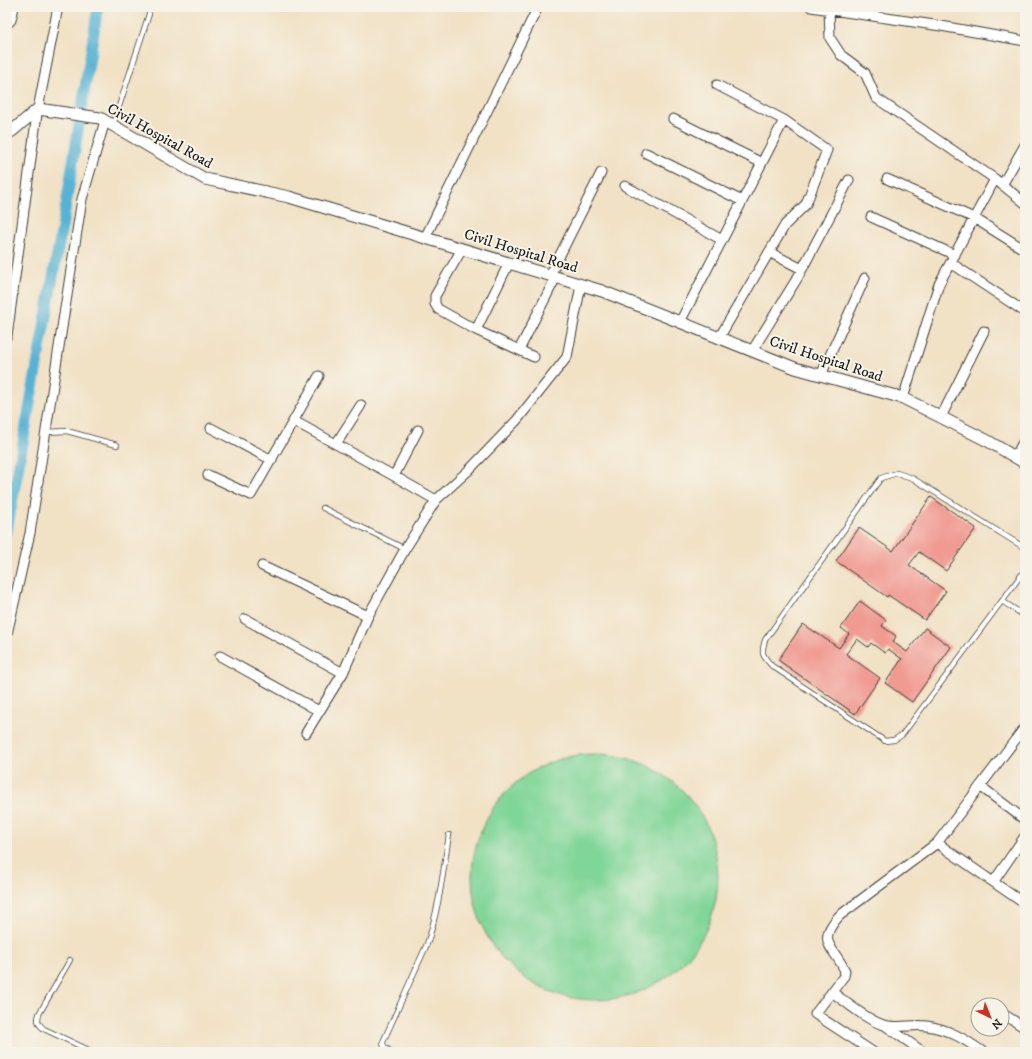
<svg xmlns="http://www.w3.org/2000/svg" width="1032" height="1059" viewBox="0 0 1032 1059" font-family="'IM FELL DW Pica',serif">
  <rect width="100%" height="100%" fill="#f7f3e8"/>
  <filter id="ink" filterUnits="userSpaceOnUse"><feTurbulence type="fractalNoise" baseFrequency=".025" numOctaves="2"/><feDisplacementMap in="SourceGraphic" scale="8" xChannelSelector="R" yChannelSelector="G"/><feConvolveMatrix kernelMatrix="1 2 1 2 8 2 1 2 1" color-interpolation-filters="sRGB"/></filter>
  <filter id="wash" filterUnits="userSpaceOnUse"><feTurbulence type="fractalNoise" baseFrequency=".012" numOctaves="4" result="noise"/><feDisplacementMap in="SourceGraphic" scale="16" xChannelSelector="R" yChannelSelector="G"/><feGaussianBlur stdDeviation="0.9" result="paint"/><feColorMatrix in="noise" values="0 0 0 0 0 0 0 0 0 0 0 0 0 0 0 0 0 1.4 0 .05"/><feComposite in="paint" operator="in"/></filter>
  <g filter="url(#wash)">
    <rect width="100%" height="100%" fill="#f1e1c5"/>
    <!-- green -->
    <path fill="#80d598" stroke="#4e785a" d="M472 877a123 123 0 1 1 246 0a123 123 0 1 1-246 0Z"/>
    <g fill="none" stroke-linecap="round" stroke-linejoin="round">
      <!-- canal -->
      <path stroke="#57b3d5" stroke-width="11" d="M7,531l59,-326 32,-198"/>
    </g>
    <g id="blocks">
      <!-- building -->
      <path fill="#f09a92" d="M931,497l45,31 -30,43 -27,-19 -10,13 37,26 -21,29 -37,-25 -1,2 -51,-36 23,-33 34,23z
        M860,601l26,19 -4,6 14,10 -3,6 14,10 18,-24 26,19 -39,55 -27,-19 17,-24 -14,-10 -3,4 -14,-10 -3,4 -11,-8 -11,15 34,24 -25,36 -77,-54 25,-36 36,24 10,-14 -8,-6z"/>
    </g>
  </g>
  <g filter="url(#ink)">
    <use href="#blocks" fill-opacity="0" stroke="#3c3a35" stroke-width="1"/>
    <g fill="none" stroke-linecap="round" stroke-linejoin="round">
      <!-- service casing -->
      <g stroke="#3c3a35" stroke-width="6">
        <path id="service" d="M113,125l36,-111
          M47,432l20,-1 50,14
          M323,508l82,41
          M1025,548l-113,-70 -15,-5 -16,5 -116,162c-4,14 -3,15 7,26l113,75 9,-1 8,-5 123,-165
          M1002,601l23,15
          M70,960l-31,54c-2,7 -1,10 5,15l49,23
          M392,1052c-5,-3 -9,-4 -9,-10l44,-98c12,-35 16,-72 22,-109"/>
      </g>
      <!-- minor casing -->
      <g stroke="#3c3a35" stroke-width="11">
        <path id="minor" d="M811,7l130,19 84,15
          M829,9l1,29 11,17 24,18 11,25 119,81 30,24
          M7,24l4,-4 3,-13
          M717,85l67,35 43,30 -21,54 -21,21 -66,113
          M673,119l89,44
          M646,153l96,48
          M887,179l87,39 51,32
          M1002,185l23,-40
          M625,186l97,54
          M871,217l84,38
          M425,238l113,-231
          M462,249l-27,47v8l3,5 38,21 58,27
          M769,252l33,17
          M951,263l74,49
          M550,275l51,-102
          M680,322l104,-202
          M476,330l33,-67
          M7,336l30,-222 21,-107
          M519,350l37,-73
          M752,351l46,-74 51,-97
          M821,375l44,-97
          M903,398l36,-114 56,-105
          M941,417l43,-86
          M294,421l100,55 42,24
          M211,428l61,32
          M336,444l25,-39
          M1015,457l10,-18
          M208,475l43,20 68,-119
          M394,476l24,-46
          M262,566l106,50
          M245,619l98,54
          M7,634l23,-101 52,-334 23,-78
          M220,656l99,55
          M306,733l37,-60 25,-57 37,-67 31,-49 34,-31 47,-49 50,-63 14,-72
          M980,786l45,34
          M937,843l88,61
          M994,881l31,-45
          M832,992c14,10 36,29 52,33 14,4 29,-1 43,1 22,3 39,14 56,26
          M1005,1015l20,13
          M886,1026l37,26
          M873,1052l-58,-38 29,-38 1,-5c-11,-25 -30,-28 -6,-55l98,-73 88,-116"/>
      </g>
      <!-- tertiary casing -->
      <g stroke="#3c3a35" stroke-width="13">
        <path id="tertiary" d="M7,134l5,-3 26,-22 62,9 105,61 84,18 313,94 193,77 108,30 85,43 37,22"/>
      </g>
      <!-- service -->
      <use href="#service" stroke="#fff" stroke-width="4.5"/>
      <!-- minor -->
      <use href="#minor" stroke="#fff" stroke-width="9"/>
      <!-- tertiary -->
      <use href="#tertiary" stroke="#fff" stroke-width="11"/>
    </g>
  </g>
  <g text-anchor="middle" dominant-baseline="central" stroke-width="4" stroke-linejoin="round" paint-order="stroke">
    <!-- street labels -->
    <g font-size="15" fill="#1c1c1c" stroke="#f7f3e8">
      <text transform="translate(160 136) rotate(29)">Civil Hospital Road</text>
      <text transform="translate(521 251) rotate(17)">Civil Hospital Road</text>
      <text transform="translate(826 359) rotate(18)">Civil Hospital Road</text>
    </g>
  </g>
  <!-- margin -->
  <rect width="1032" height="1059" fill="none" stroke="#f7f3e8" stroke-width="24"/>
  <!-- north arrow -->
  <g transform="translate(990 1017) rotate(137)"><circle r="19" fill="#f7f3e8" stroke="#9f9d96"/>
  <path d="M0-3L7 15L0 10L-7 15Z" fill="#c8321e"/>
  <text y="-6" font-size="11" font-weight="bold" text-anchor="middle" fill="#1c1c1c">N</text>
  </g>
</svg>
